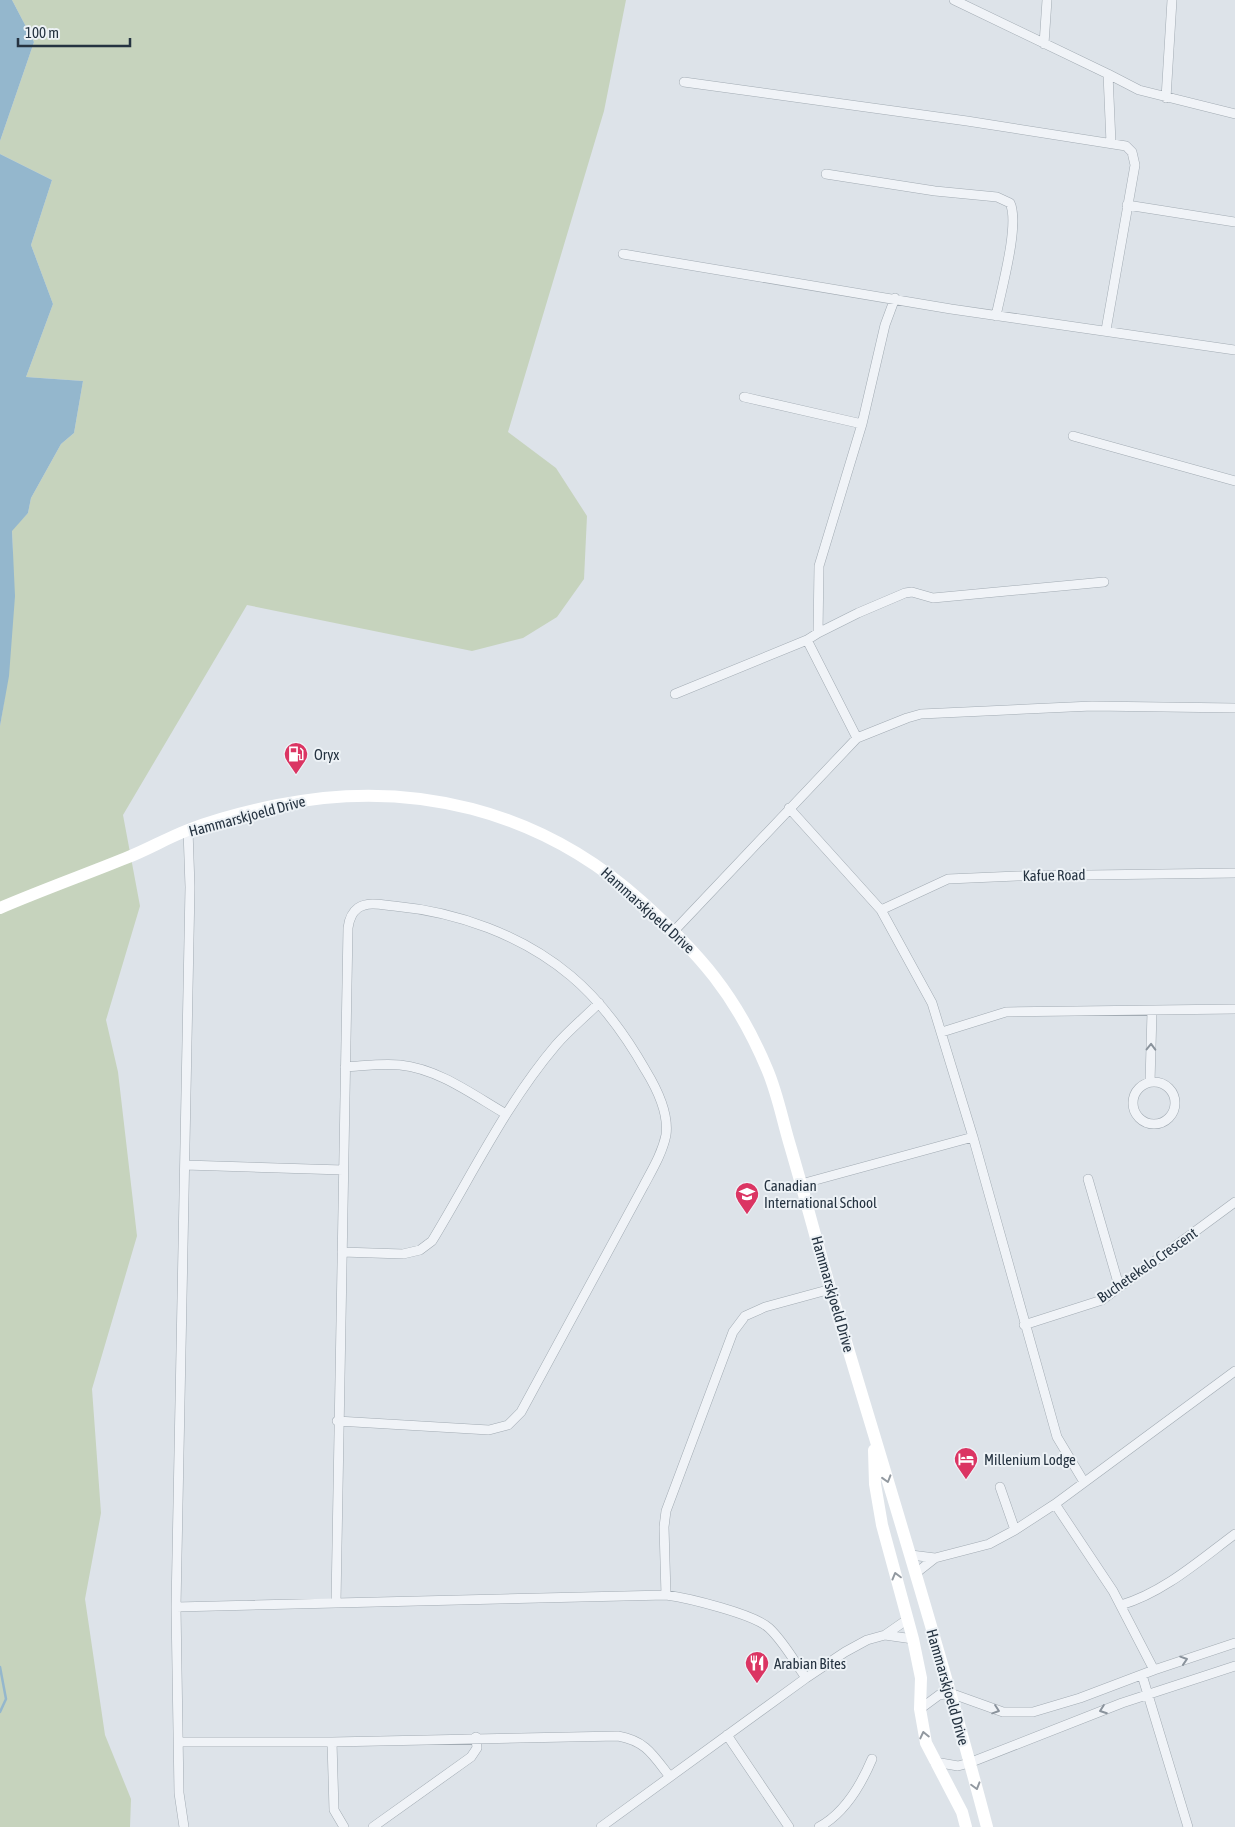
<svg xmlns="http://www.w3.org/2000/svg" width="1235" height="1827" viewBox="0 0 1235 1827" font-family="'Asap Condensed',sans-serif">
  <rect width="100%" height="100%" fill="#dde3e9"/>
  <!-- green -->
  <path fill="#c6d3bd" d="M12,0h614l-22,111 -96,321 48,36 31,48 -3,63 -27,38 -34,21 -51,13 -225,-46 -124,210 17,91 -34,114 12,52 19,164 -45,153 9,124 -16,86 20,136 26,64 -1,28h-130v-1101c12,-67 15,-127 12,-196l16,-17 3,-15 30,-54 13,-11 9,-52 -57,-4 27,-73 -22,-59 21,-65 -52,-26v-13l34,-99z"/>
  <!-- water -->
  <path fill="#94b7cd" d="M0,0h12l22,42 -34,99z
    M0,154l52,26 -21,65 22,59 -27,73 57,4 -9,52 -13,11 -30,54 -3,15 -16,18 3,65 -6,80 -9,50z"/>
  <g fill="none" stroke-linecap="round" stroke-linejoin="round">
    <!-- stream -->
    <path stroke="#94b7cd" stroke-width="2.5" d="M0,1667l6,32 -6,13"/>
    <!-- minor casing -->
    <g stroke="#a2abb3" stroke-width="10">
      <path id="minor" d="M954,0l154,74 3,69
        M1044,44l3,-44
        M1108,74l31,16 96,24
        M684,82l283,39 159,25 6,6 3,13 -29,165
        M1166,98l6,-98
        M826,174l109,17 62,6 13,6c10,21 -9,88 -14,113
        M1127,205l108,17
        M623,254l328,55 284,41
        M744,397l118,27
        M1073,436l162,45
        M818,633l40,-20 47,-20 7,-1 21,6 171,-16
        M807,640l11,-7 1,-67 43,-142 23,-99 10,-27
        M675,694l132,-54 50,98
        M789,808l92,102 51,93 41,134 84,300 27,45
        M881,910l67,-31 69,-3 218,-3
        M674,931l183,-193 50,-20 14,-4 171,-8 143,2
        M942,1032l64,-20 229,-3
        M345,1067c18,-1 38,-4 55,-2 39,4 73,30 106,49
        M1150,1082l2,-70
        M1133 1103a21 21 0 1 1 42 0a21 21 0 1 1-42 0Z
        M185,1165l158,5
        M1088,1179l31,107
        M801,1184l172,-47
        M342,1252l61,2 17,-4 12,-9c40,-66 74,-137 124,-196 13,-15 29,-28 43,-42
        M1024,1325l78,-25 133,-98
        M1000,1487l15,43
        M1055,1504l58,87 41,79
        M911,1555l24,3 54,-14 26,-14 40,-26 180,-133
        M916,1573l19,-15
        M666,1595l-2,-68 2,-16 67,-179 12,-16 20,-9 66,-18
        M336,1602l12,-674c1,-8 3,-15 10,-20 10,-7 25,-3 36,-2 64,6 128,29 177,70 31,26 55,60 75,95 11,18 23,42 20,64 -4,19 -14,35 -23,52l-122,225 -13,13 -19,5 -152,-9
        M1121,1605c42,-12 79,-45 114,-71
        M176,1607l490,-12c22,3 88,19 103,33 15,14 25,33 37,50
        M885,1635l28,4
        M1142,1675l46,152
        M920,1709l19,-14 11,-2 53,19h30l47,-14 74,-28 81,-27
        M727,1735l62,92
        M180,1742h152l286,-6c28,5 35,19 52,41
        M332,1742l2,68 10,17
        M935,1762l23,4 11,-3 153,-60 113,-37
        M184,1827l-5,-34 -3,-186 14,-720 -2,-57
        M373,1827l98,-70 6,-9 -1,-11
        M601,1827l205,-149 39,-26 22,-12 18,-5 23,-16
        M819,1827c26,-14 42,-42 53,-68"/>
    </g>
    <!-- minor -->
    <use href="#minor" stroke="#f0f3f7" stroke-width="9"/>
    <!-- secondary -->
    <path stroke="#fff" stroke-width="12" d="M0,908c42,-18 84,-33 126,-50 21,-8 41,-20 62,-28 29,-11 60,-19 90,-25 133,-27 262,5 363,96 59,53 95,94 126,168 10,23 15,49 22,73 16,54 30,109 46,163 52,174 106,347 152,522
      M874,1450l1,34 7,41 31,114 8,39 -1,31 6,34 36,69 4,15"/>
  </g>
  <!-- one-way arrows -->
  <defs><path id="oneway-chevron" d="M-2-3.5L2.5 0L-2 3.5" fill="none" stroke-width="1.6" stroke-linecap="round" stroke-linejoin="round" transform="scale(1.25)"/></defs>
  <g stroke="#8a939c">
    <use href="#oneway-chevron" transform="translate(1151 1047) rotate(-89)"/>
    <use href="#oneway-chevron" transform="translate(1184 1660) rotate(-18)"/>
    <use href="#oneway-chevron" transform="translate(996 1710) rotate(19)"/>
    <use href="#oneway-chevron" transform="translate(1103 1710) rotate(160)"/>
  </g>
  <g stroke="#9299a0">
    <use href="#oneway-chevron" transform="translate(887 1479) rotate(73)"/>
    <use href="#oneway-chevron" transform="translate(896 1576) rotate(-105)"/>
    <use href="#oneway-chevron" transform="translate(924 1735) rotate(-103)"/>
    <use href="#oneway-chevron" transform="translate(976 1786) rotate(74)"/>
  </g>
  <!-- icons -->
  <defs>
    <g id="fuel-pin" transform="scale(1.25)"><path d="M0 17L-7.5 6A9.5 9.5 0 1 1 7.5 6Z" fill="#db3563" stroke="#edf2f6"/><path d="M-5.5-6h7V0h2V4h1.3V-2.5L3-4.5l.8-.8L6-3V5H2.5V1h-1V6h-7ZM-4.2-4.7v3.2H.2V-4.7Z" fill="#fff"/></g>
    <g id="school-pin" transform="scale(1.25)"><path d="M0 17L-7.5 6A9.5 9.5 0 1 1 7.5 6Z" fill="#db3563" stroke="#edf2f6"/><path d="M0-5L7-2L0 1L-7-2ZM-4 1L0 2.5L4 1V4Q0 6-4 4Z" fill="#fff"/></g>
    <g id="hotel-pin" transform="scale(1.25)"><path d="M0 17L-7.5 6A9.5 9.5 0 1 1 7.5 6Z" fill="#db3563" stroke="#edf2f6"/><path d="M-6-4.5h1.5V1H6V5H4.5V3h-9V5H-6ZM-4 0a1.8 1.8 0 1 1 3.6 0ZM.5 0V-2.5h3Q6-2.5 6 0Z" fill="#fff"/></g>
    <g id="restaurant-pin" transform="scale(1.25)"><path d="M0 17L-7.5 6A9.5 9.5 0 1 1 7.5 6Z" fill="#db3563" stroke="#edf2f6"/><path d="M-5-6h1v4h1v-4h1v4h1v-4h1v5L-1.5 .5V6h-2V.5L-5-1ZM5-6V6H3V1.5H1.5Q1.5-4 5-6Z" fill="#fff"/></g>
  </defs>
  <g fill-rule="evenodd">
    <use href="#fuel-pin" x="296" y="754"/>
    <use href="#school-pin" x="747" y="1194"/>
    <use href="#hotel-pin" x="966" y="1459"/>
    <use href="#restaurant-pin" x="757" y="1663"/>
  </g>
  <g text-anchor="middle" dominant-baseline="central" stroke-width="4" stroke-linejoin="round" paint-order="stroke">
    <!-- poi labels -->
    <g font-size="15" fill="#253341" stroke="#edf2f6" text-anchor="start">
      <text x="314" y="754">Oryx</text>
      <text x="764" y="1185">Canadian<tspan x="764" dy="17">International School</tspan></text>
      <text x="984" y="1459">Millenium Lodge</text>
      <text x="774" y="1663">Arabian Bites</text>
    </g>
    <!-- street labels -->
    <g font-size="15" fill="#253341" stroke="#edf2f6">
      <text transform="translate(247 816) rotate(-15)">Hammarskjoeld Drive</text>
      <text transform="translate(1054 875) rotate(-1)">Kafue Road</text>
      <text transform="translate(648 910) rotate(42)">Hammarskjoeld Drive</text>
      <text transform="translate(1147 1265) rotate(-35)">Buchetekelo Crescent</text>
      <text transform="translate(833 1294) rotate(74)">Hammarskjoeld Drive</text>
      <text transform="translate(948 1687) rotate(74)">Hammarskjoeld Drive</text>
    </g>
  </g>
  <!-- scale -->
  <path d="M18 38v8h112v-8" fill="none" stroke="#253341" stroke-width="2.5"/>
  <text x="25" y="38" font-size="15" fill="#253341" stroke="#edf2f6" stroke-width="4" paint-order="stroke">100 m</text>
</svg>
